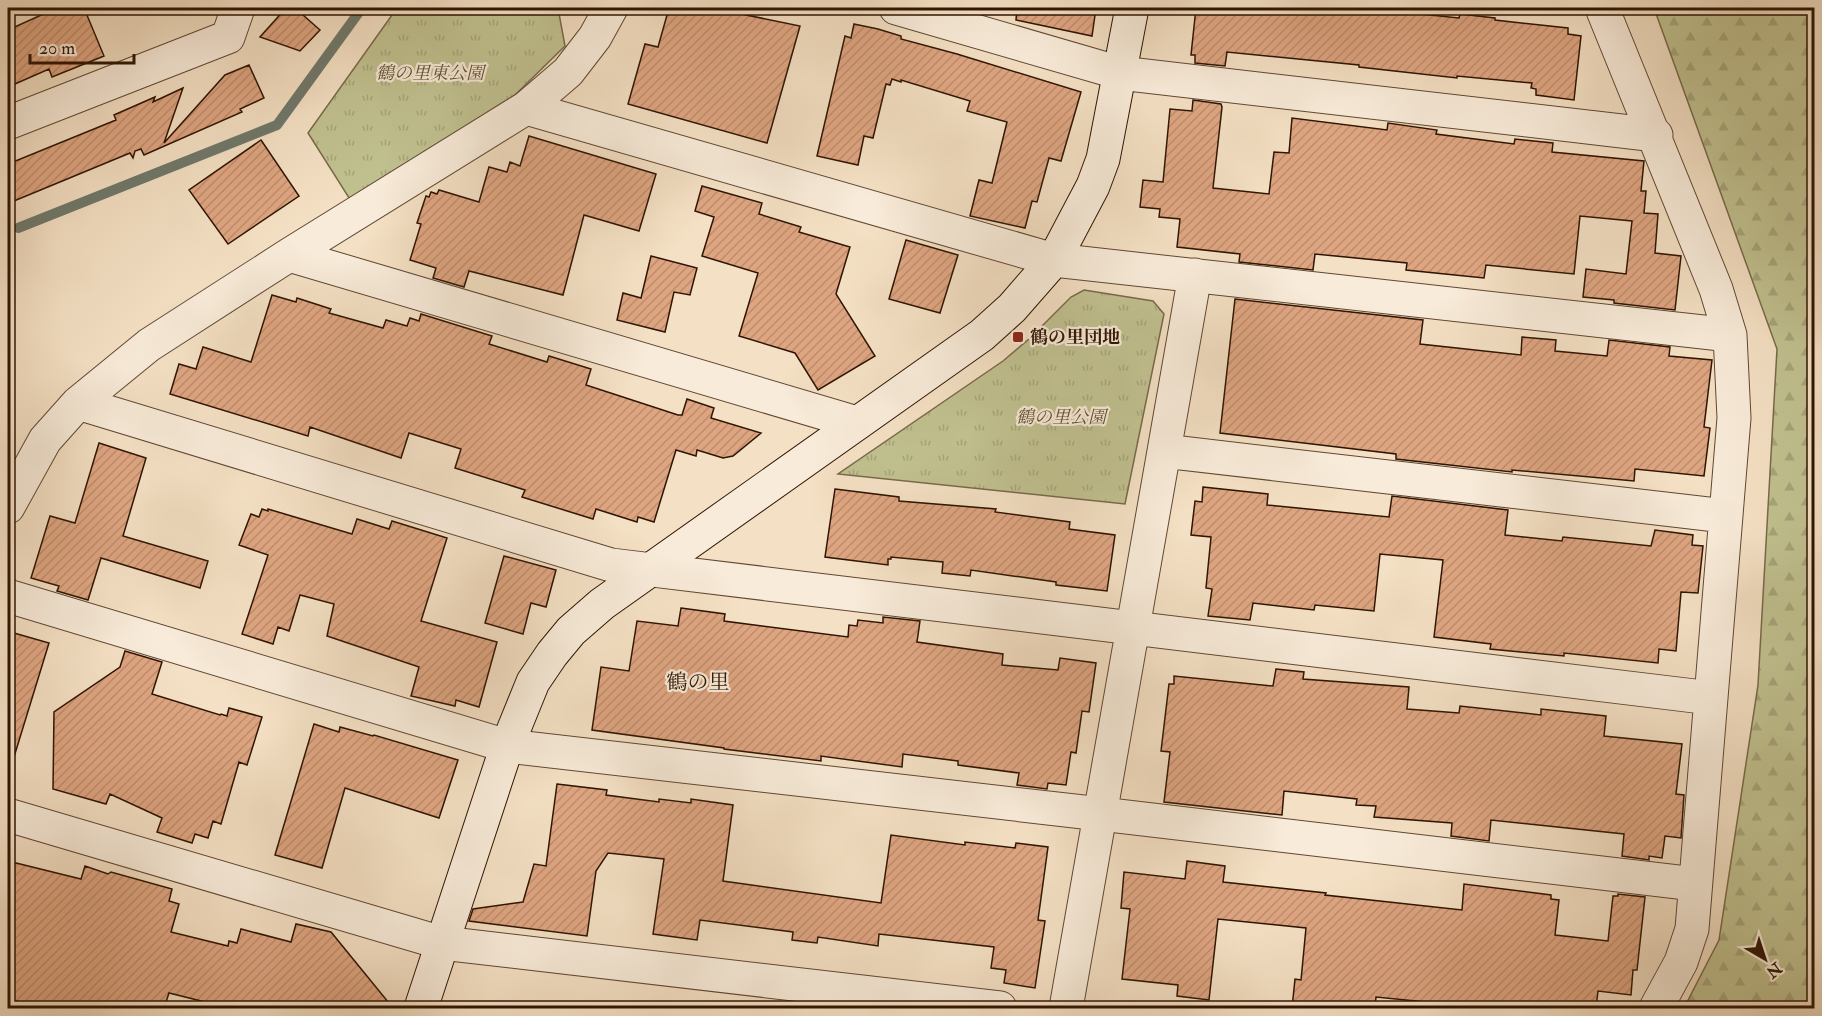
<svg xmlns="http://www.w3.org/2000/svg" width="1822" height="1016" viewBox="0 0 1822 1016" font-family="'IM FELL Double Pica','Noto Serif JP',serif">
  <defs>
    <pattern id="grass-tufts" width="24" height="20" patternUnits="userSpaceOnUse" patternTransform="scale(1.5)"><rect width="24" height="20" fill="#c1c190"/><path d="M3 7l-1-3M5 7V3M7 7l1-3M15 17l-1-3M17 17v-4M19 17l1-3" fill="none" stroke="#a6a57b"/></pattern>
    <pattern id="forest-firs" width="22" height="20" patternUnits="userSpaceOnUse" patternTransform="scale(1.5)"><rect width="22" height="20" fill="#c1c190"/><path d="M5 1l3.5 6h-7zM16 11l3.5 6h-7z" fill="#a6a57b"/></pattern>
    <pattern id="building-hatch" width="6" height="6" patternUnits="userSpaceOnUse" patternTransform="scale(1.5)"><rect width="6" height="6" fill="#dea581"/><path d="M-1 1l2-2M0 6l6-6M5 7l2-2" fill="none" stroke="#bf8d6e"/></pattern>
  </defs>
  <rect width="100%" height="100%" fill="#f4e0c4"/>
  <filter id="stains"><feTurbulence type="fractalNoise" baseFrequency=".00333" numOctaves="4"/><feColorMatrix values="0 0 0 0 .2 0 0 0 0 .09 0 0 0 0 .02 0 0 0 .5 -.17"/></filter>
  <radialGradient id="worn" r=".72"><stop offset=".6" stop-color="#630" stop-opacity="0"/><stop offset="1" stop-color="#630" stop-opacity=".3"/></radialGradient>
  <!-- grass -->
  <path fill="url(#grass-tufts)" stroke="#786a4a" stroke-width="1.5" d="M397,8h161l7,38 -50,49 -164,106 -43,-68z
    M1084,290l69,11 11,13 -39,190 -287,-30 165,-113 27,-23 41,-41z"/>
  <!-- forest -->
  <path fill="url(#forest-firs)" stroke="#786a4a" stroke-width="1.5" d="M1654,8h160v1000h-130l35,-68 39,-255 19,-336z"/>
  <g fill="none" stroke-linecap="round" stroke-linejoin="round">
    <!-- stream -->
    <path stroke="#70796c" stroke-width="10" d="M18,228l259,-103 85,-117"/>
  </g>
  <!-- building -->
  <path fill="url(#building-hatch)" stroke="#2f1403" stroke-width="1.5" d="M49,8h35l20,48 -52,21 -3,-8 -41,18v-57l40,-18z
    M286,8h9l25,22 -20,21 -40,-14z
    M669,8h43l88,18 -33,117 -139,-39 17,-60 13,3z
    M1017,8h79l-4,28 -76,-16z
    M1196,8h165l98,10 1,-4 35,4v2l73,8v6l13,2 -7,64 -38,-5v-6l-5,-1 1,-5 -75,-7v2l-98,-11v-2l-132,-13 -2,14 -30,-3v-8h-4z
    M854,24l24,5 23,7v3l56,15 124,38 -20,69 -12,-3 -12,44 -5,-1 -7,27 -55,-12 9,-36 13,3 15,-61 -40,-11 3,-10 -69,-21v2l-9,-3 -2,6 -4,-1 -13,54 -9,-2 -6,29 -41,-9 28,-120 6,2z
    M249,65l15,33 -24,11 2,3 -98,43 -3,-6 -6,2 -2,7 -3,-5 -116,48 -6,-16v-21l108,-44 -2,-5 41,-18 -2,5 30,-14 -19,55 61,-68z
    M1193,100l28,4 1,3 -9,81 56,6 5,-42 15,1 3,-35 95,12 1,-7 49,7 -1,4 78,10 1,-5 38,4 -1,9 92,9 -3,30h5l-2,22 14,1 -3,39 26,3 -6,54 -61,-7v-3l-31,-3 3,-28 40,5 6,-53 -52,-5 -6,58 -88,-9 -2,13 -78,-8 1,-7 -92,-9 -2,16 -74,-8 1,-8 -63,-7 3,-28 -21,-2 1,-8 -20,-2 3,-27 20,2 7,-73 22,2z
    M529,136l127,38 -17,57 -55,-16 -21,80 -94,-24 -5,16 -31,-9 3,-10 -26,-8 11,-36 -4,-1 9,-27 3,1 2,-5 6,2 2,-4 40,12 10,-35 18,5 3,-10 10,4z
    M261,140l38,56 -71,48 -39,-54z
    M702,186l60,17 -3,11 42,13 -2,5 51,15 -14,47 39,62 -57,34 -23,-37 -56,-17 19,-63 -56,-17 12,-39 -19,-6z
    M906,240l52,15 -18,58 -51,-14z
    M651,256l46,12 -7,27 -16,-3 -9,40 -48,-12 6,-27 18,5z
    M272,295l24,7 1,-4 34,11 -2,4 54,15 3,-8 21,6 3,-8 9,3 2,-7 71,22 -3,8 58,18 2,-6 42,13 -5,16 92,30h4l5,-16 27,9 -3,10 50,15 -28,23 -10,2 -26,-8 -1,6 -20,-6 -22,72 -16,-5 -1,5 -41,-13 -3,10 -71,-22 3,-7 -70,-22 6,-19 -52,-16 -8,25 -91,-31 -2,9 -138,-42 9,-30 17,5 7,-22 48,15z
    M1235,299l188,21 -3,24 101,11 1,-18 34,3 -1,11 52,5 2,-16 61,7 -1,9 43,4 -8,67 6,1 -6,48 -69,-7 -1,12 -122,-11v2l-116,-13v-5l-176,-21z
    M99,443l47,15 -23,78 85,25 -8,27 -99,-30 -13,42 -31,-9 2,-5 -28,-8 19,-62 25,7z
    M1203,487l65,7 -1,11 122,12 3,-21 116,14 -3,25 57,6 1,-4 88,9 4,-16 38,5 -1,10 11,1 -5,47 -17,-1 -5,59 -17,-2 -1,14 -94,-10v3l-74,-7 1,-5 -57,-7 9,-77 -63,-6 -6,57 -59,-6 -1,5 -61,-7 -3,17 -42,-4 4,-27 -6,-1 5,-51 -20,-2 4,-34 7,1z
    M835,489l64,8v4l97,8 -1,3 75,10 -1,7 46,6 -8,56 -51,-6v-3l-85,-12 -1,6 -28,-3 1,-11 -52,-5v2h-3v6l-63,-8z
    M262,509l6,2v-2l84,25 5,-15 32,10 3,-8 55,17 -26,83 76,21 -18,65 -23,-7 -1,6 -44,-10 8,-29 -92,-31 7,-32 -34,-9 -11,36 -11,-4 -5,17 -31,-10 26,-79 -29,-10 12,-31 8,3z
    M504,556l52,14 -10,37 -15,-4 -8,31 -38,-11z
    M681,608l44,6 -1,7 124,16 1,-12 8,1 1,-6 25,3v-6l37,4 -3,21 86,12 -1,11 56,5 2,-12 36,5 -7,49 -7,-1 -6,42 -5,-1 -5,33 -18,-2 -1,6 -30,-4 2,-12 -61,-8v-4l-55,-7 -1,13 -81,-11v5l-97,-12v-1l-132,-18 9,-63 28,4 8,-50 41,5z
    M14,633l35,10 -35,114 -6,-1v-102z
    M125,651l37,11 -10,32 68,21 1,-1 6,2 2,-8 33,9 -15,48 -8,-3 -18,62 -8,-3 -5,17 -13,-4 -3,9 -35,-11 5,-14 -52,-24 -4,10 -53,-15 1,-77 66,-45z
    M1276,669l28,3 -1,7 106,8 -2,22 52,4 1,-7 81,9v-6l65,7 -2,20 78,8 -6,50 8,1 -3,43 -16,-2 -3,22 -13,-2v4l-27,-4 2,-22 -133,-14 -2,21 -38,-5 1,-13 -78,-6 2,-11 -20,-1 1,-6 -73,-8 -2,24 -118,-13 6,-50 -9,-1 8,-67h5v-8l99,10z
    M314,724l25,8 1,-5 33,9 1,-1 84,25 -19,58 -94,-30 -23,80 -47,-13z
    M557,784l50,6 -1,5 53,7v-3l32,4v-4l42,6 -10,76 158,22 10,-68 74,10v-3l50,6 1,-5 32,4 -10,73 7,1 -10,67 -31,-5 2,-13 -15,-2 3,-21 -115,-13 -1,12 -60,-9 -1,6 -25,-3 1,-8 -93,-12 -3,20 -44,-6 11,-75 -56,-6 -12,18 -9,65 -118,-15 4,-12 50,-7 11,-38 12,2z
    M8,861l73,18 4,-13 23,8 3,-2 61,17 -3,12 10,3 -8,28 57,14 1,-5 8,2 4,-14 50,13 5,-18 35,8 62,76h-164l-60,-15 -5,15h-119l-37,-9z
    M1187,861l38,5 -2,16 103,11 -1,2 137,15 2,-26 87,11v4l8,1 -4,35 53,6 5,-45h5v-2l27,3 -8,73h-4l-2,25 -33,-4 -2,17h-120v-1l-100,-10 -1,11 -37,-3 -1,3h-45l3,-29 6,1 5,-52 -88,-9 -9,81 -32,-4 1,-11 -56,-6 8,-70 -9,-1 3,-36 61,7z"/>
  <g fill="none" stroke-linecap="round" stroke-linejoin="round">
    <!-- street casing -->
    <g stroke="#604733" stroke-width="35">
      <path id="street" d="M896,8l224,65 536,62
        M1602,8l114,281 14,46 4,83 -42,511 -11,33 -25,46
        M526,108l528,152 676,75
        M8,123l220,-86 10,-29
        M289,255l568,168
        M78,403l533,162 1100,133
        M1164,451l561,65
        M8,507l37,-67 33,-37 71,-58 140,-90 237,-147 42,-36 27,-35 16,-29
        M8,596l499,150 594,68 594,70
        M8,815l434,128 558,65
        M1066,1008l129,-733"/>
    </g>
    <!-- secondary casing -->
    <g stroke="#2f1403" stroke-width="35">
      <path id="secondary" d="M421,1008l86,-262 26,-64 19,-28 19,-23 31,-27 380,-269 30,-27 42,-48 39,-74 10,-27 29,-151"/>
    </g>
    <!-- street -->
    <use href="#street" stroke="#f8ebd9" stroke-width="33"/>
    <!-- secondary -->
    <use href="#secondary" stroke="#f8ebd9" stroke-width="33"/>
  </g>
  <!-- markers -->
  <rect fill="#8f2418" stroke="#f8ebd9" stroke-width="2" x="1012" y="331" width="12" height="12" rx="3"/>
  <g text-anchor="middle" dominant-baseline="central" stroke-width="4.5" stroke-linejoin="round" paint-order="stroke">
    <!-- park labels -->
    <g font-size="18" font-style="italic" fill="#625134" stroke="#f8ebd9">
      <text x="430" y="73">鶴の里東公園</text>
      <text x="1061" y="417">鶴の里公園</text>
    </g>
    <!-- poi labels -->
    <g font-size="18" font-weight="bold" fill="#2f1403" stroke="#f8ebd9" text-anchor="start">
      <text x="1030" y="337">鶴の里団地</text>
    </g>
    <!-- quarter labels -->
    <g font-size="21" fill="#2f1403" stroke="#f8ebd9">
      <text x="698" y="682">鶴の里</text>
    </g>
  </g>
  <!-- margin -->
  <rect width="1822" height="1016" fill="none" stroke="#f4e0c4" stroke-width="30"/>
  <rect x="9" y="9" width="1804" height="998" fill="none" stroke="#2f1403" stroke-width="3"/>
  <rect x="15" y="15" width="1792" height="986" fill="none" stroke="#2f1403" stroke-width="1.5"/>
  <!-- north arrow -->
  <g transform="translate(1765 959) rotate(141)" stroke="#f8ebd9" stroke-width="4.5" paint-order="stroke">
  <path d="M0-4.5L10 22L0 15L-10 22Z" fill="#2f1403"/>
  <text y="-9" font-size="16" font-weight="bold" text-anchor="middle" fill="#2f1403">N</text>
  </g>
  <!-- scale -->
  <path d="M30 54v9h104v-9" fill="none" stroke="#2f1403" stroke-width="3"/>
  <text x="39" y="54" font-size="18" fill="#2f1403" stroke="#f8ebd9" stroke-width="4.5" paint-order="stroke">20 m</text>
  <rect width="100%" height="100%" filter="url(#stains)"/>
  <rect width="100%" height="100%" fill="url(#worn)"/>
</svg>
